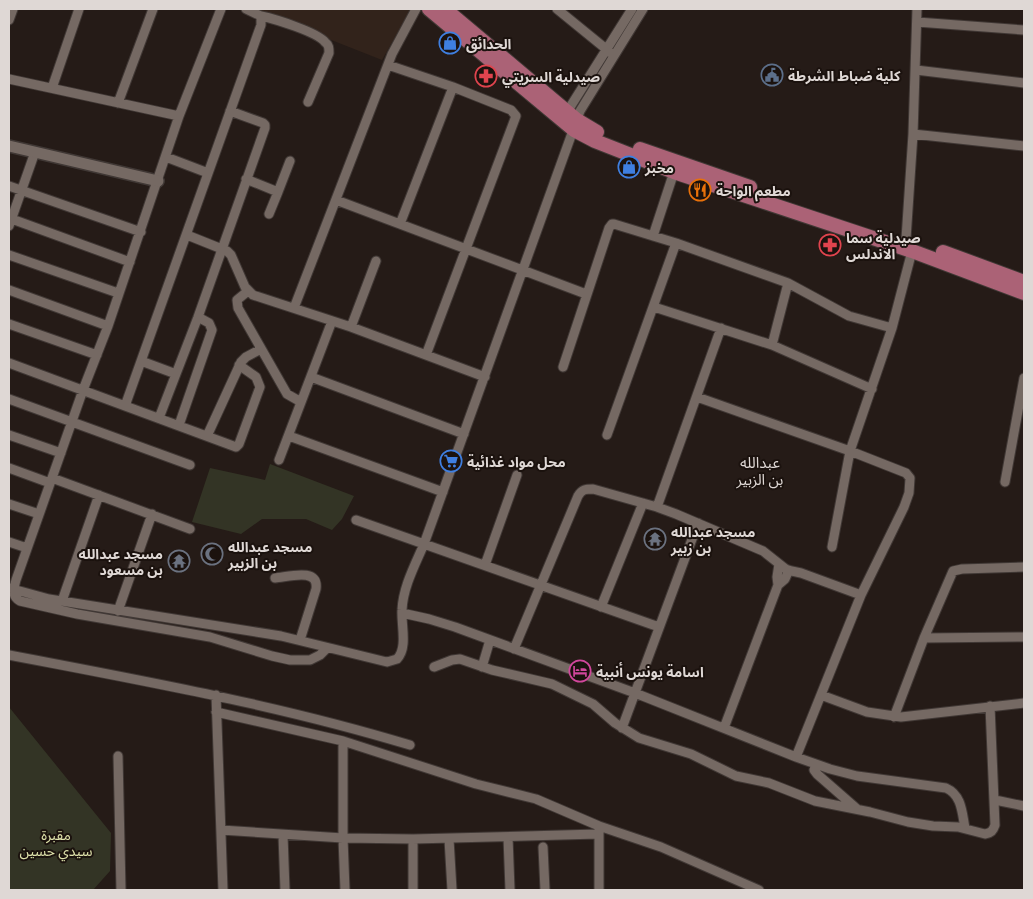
<svg xmlns="http://www.w3.org/2000/svg" width="1033" height="899" viewBox="0 0 1033 899" font-family="'Titillium Web','Noto Sans Arabic',sans-serif">
  <rect width="100%" height="100%" fill="#251b17"/>
  <!-- built -->
  <path fill="#32231b" d="M253,9h158l-29,51z"/>
  <!-- green -->
  <path fill="#333425" d="M270,464l84,32 -12,23 -10,11 -26,-11h-44l-21,15 -49,-12 18,-54 55,12z
    M9,707l102,126 -1,38 -17,19h-84z"/>
  <g fill="none" stroke-linecap="round" stroke-linejoin="round">
    <!-- minor casing -->
    <g stroke="#403835" stroke-width="11">
      <path id="minor" d="M221,9l-42,107 -71,210 -25,64 -67,190c-2,8 -5,16 4,21l57,13 133,23 62,19 18,4h20l10,-5 7,-7
        M557,9l54,44
        M261,16c14,3 56,16 64,26 4,3 4,6 4,11l-21,49
        M9,20l4,-11
        M917,22l107,8
        M388,65l65,22 58,23 5,6 -90,239
        M916,70l108,13
        M9,79l170,37
        M52,88l27,-79
        M118,103l35,-94
        M567,112l65,-103
        M913,134l111,12
        M166,157l42,16
        M246,179l32,13 -9,22
        M9,186l132,46
        M278,192l12,-31
        M336,200l250,94
        M9,218l121,44
        M400,224l53,-137
        M9,226l26,-74
        M187,235l40,16 4,4 14,32 8,8 98,32 134,50
        M653,236l21,-64
        M906,239l7,-105 4,-125
        M9,255l109,38
        M9,290l99,36
        M248,291l-11,9 1,8 49,86 14,8
        M654,307l118,38 100,44
        M294,308l98,-254 24,-45
        M9,324l88,31
        M351,327l25,-66
        M772,345l16,-62
        M141,361l35,13
        M9,363l227,84 3,-3 21,-57 -4,-10 -17,-12
        M563,367l46,-139 3,-4h2l62,19 112,40 61,33 43,12
        M311,377l153,57
        M697,397l153,54 56,22 4,5 -1,15 -5,14 -43,88 -65,162
        M9,399l181,66
        M125,406l136,-381v-9l-15,-7
        M159,418l39,-101 67,-189v-3l-2,-2 -33,-12
        M179,425l33,-95 -3,-7 -11,-6
        M9,435l52,18
        M607,435l69,-192
        M207,436l34,-74 5,-5 15,-8
        M289,436l154,56
        M279,460l53,-139
        M9,468l41,15
        M52,478l138,51
        M1005,482l19,-104
        M9,504l30,10
        M657,507l64,-179
        M356,520l303,107
        M9,542l18,6
        M832,547l18,-96 42,-123 20,-77
        M485,565l32,-90
        M275,578c13,-1 44,-11 41,11l-16,51
        M778,585l-1,-8 2,-13
        M9,588l40,11 232,37 106,26 10,-3c11,-11 4,-34 5,-49 1,-23 13,-45 22,-66l156,-433 63,-102
        M62,601l37,-106
        M601,607l42,-104
        M118,611l34,-97
        M402,613l27,6 26,8 180,66 161,64 34,12 27,7 89,12c16,7 16,25 19,40
        M924,638l100,-1
        M514,649l64,-153c4,-7 8,-7 15,-7l64,18 19,7 87,37 24,19 14,3 60,22
        M9,655c135,26 269,50 401,90
        M434,667l18,-7 8,-1 32,11 60,14 41,20 22,19 24,15 52,16 45,22 33,7 46,18 55,11 38,10 25,4 25,1 27,7c6,-1 8,-3 10,-9l-5,-119
        M482,667l8,-27
        M216,695l7,195
        M821,695l46,17 34,5 123,-14
        M216,712l127,29 133,43 60,15 63,27 62,21 98,43
        M894,717l30,-79 29,-67 9,-2 62,-2
        M622,728l76,-205
        M724,728l54,-143 7,-6 4,-9
        M343,741v97l2,52
        M118,756l3,134
        M816,764l-2,6 3,4 40,35
        M995,800l29,6
        M599,829v61
        M221,830l122,8 70,1 185,-5
        M283,835l2,55
        M508,837l2,53
        M413,839v51
        M449,839l3,51
        M543,847l2,43"/>
    </g>
    <!-- tertiary casing -->
    <g stroke="#403835" stroke-width="14">
      <path id="tertiary" d="M9,146l149,35"/>
    </g>
    <!-- primary casing -->
    <g stroke="#403835" stroke-width="16">
      <path id="primary" d="M429,9l145,121 21,11 79,31 238,79 112,42
        M445,9l132,111 20,12
        M640,149l110,38
        M943,252l81,30"/>
    </g>
    <!-- minor -->
    <use href="#minor" stroke="#756963" stroke-width="9"/>
    <!-- tertiary -->
    <use href="#tertiary" stroke="#756963" stroke-width="11"/>
    <!-- primary -->
    <use href="#primary" stroke="#ab6276" stroke-width="14"/>
  </g>
  <!-- icons -->
  <defs>
    <g id="shop-ring" transform="scale(1.125)"><circle r="9.5" fill="#1b120e" stroke="#3f7fe0" stroke-width="1.5"/><path d="M-5-2.5h2.3a2.7 3.5 0 0 1 5.4 0H5L5.5 6h-11ZM-1.5-2.5h3a1.5 2.3 0 0 0-3 0Z" fill="#3f7fe0"/></g>
    <g id="civic-ring" transform="scale(1.125)"><circle r="9.5" fill="#1b120e" stroke="#5c6f8a" stroke-width="1.5"/><path d="M-.6-6.5H3V-4.5H.6V-3L4-1V1h2V6H-6V1h2V-1L-.6-3ZM-1.2 2.5V6h2.4V2.5Z" fill="#5c6f8a"/></g>
    <g id="pharmacy-ring" transform="scale(1.125)"><circle r="9.5" fill="#1b120e" stroke="#e0444e" stroke-width="1.5"/><path d="M-2-6h4v4h4v4h-4v4h-4v-4h-4v-4h4Z" fill="#e0444e"/></g>
    <g id="restaurant-ring" transform="scale(1.125)"><circle r="9.5" fill="#1b120e" stroke="#e8710a" stroke-width="1.5"/><path d="M-5-6h1v4h1v-4h1v4h1v-4h1v5L-1.5 .5V6h-2V.5L-5-1ZM5-6V6H3V1.5H1.5Q1.5-4 5-6Z" fill="#e8710a"/></g>
    <g id="supermarket-ring" transform="scale(1.125)"><circle r="9.5" fill="#1b120e" stroke="#3f7fe0" stroke-width="1.5"/><path d="M-6-5.5h2.5l.6 2H6L4.5 2H-2.5L-4.4-4H-6ZM-1.5 3.2a1.3 1.3 0 1 0 .1 0ZM3 3.2a1.3 1.3 0 1 0 .1 0Z" fill="#3f7fe0"/></g>
    <g id="temple-ring" transform="scale(1.125)"><circle r="9.5" fill="#1b120e" stroke="#6b7280" stroke-width="1.5"/><path d="M0-6L5-2H3V0L6.5 2.5H4V6H1.5V3h-3V6H-4V2.5H-6.5L-3 0V-2H-5Z" fill="#6b7280"/></g>
    <g id="mosque-ring" transform="scale(1.125)"><circle r="9.5" fill="#1b120e" stroke="#6b7280" stroke-width="1.5"/><path d="M3.5-4.9A6 6 0 1 0 3.5 4.9A5 5 0 1 1 3.5-4.9Z" fill="#6b7280"/></g>
    <g id="hotel-ring" transform="scale(1.125)"><circle r="9.5" fill="#1b120e" stroke="#d1479c" stroke-width="1.5"/><path d="M-6-4.5h1.5V1H6V5H4.5V3h-9V5H-6ZM-4 0a1.8 1.8 0 1 1 3.6 0ZM.5 0V-2.5h3Q6-2.5 6 0Z" fill="#d1479c"/></g>
  </defs>
  <g fill-rule="evenodd">
    <use href="#shop-ring" x="450" y="43"/>
    <use href="#civic-ring" x="772" y="75"/>
    <use href="#pharmacy-ring" x="486" y="76"/>
    <use href="#shop-ring" x="629" y="167"/>
    <use href="#restaurant-ring" x="700" y="190"/>
    <use href="#pharmacy-ring" x="830" y="245"/>
    <use href="#supermarket-ring" x="451" y="461"/>
    <use href="#temple-ring" x="655" y="539"/>
    <use href="#mosque-ring" x="212" y="554"/>
    <use href="#temple-ring" x="179" y="561"/>
    <use href="#hotel-ring" x="580" y="671"/>
  </g>
  <g text-anchor="middle" dominant-baseline="central" stroke-width="4" stroke-linejoin="round" paint-order="stroke">
    <!-- poi labels -->
    <g font-size="14" font-weight="bold" fill="#dfd8d5" stroke="#1b120e" text-anchor="start">
      <text x="466" y="43">الحدائق</text>
      <text x="788" y="75">كلية ضباط الشرطة</text>
      <text x="502" y="76">صيدلية السريتي</text>
      <text x="645" y="167">مخبز</text>
      <text x="716" y="190">مطعم الواحة</text>
      <text x="846" y="237">صيدلية سما<tspan x="846" dy="16">الاندلس</tspan></text>
      <text x="467" y="461">محل مواد غذائية</text>
      <text x="671" y="531">مسجد عبدالله<tspan x="671" dy="16">بن زبير</tspan></text>
      <text x="228" y="546">مسجد عبدالله<tspan x="228" dy="16">بن الزبير</tspan></text>
      <text x="163" y="553" text-anchor="end">مسجد عبدالله<tspan x="163" dy="16">بن مسعود</tspan></text>
      <text x="596" y="671">اسامة يونس أنبية</text>
    </g>
    <!-- park labels -->
    <g font-size="14" fill="#dfe2ab" stroke="#1b120e">
      <text x="56" y="834">مقبرة<tspan x="56" dy="16">سيدي حسين</tspan></text>
    </g>
    <!-- neighbourhood labels -->
    <g font-size="15" fill="#dfd8d5" stroke="#1b120e">
      <text x="760" y="462">عبدالله<tspan x="760" dy="17">بن الزبير</tspan></text>
    </g>
  </g>
  <!-- border -->
  <rect width="1033" height="899" fill="none" stroke="#dfd8d5" stroke-width="20"/>
</svg>
